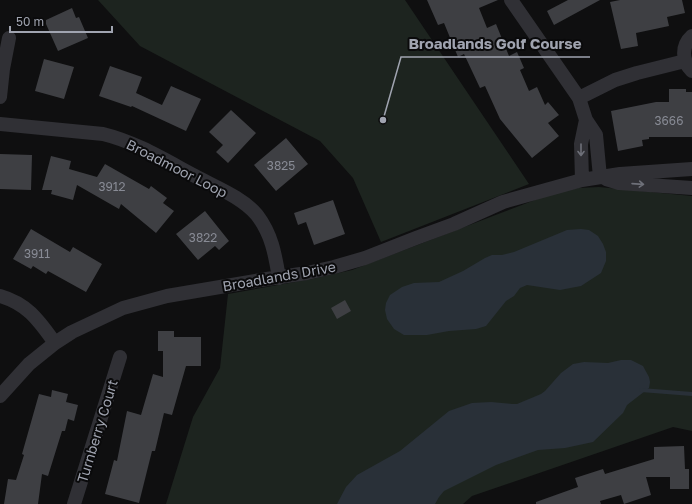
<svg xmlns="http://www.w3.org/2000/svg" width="692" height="504" viewBox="0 0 692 504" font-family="'Golos Text',sans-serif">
  <rect width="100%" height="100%" fill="#0f0f10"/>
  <!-- green -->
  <path fill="#1d241f" d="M98,0h307l124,184 -148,58 -28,-64 -33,-37 -180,-95z
    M599,187l93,9v235l-19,-4 -201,69 -9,8h-297l27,-87 27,-49 8,-74 84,-15 40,-9 196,-75 30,-7z"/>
  <!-- water -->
  <path fill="#293038" d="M581,229l8,1 9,6 5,8 3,8v9l-5,12 -20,13 -21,4 -33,-5 -7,3 -6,8 -8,5 -20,25 -10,3 -27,2 -22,4h-23l-10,-6 -7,-10 -2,-9 1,-7 4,-8 12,-8 12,-4 25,-1 24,-11 22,-13 7,-3h10l12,-3 53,-22z
    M621,360h10l12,6 6,11 1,5 -1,6 -22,17 -4,8 -30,29 -28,6 -27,2 -42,15 -52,26 -5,6 -4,7h-98l9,-17 11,-12 43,-24 49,-40 23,-8 19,-1 21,2h5l24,-10 4,-3 16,-18 12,-9 11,-2 24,1z"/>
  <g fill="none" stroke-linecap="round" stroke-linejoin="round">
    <!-- stream -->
    <path stroke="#293038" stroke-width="4" d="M641,390l51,4"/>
  </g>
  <!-- building -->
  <path fill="#3e3f43" d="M427,0h71l-19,8 8,20 9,-4 13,32 8,-4 7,16 -4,2 9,21 8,-4 8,18 3,-3 11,13 -11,8 11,13 -27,22 -32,-39 -15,-33 -5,2 -16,-34 -6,3 -14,-34 -6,2z
    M568,0h32l-46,25 -7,-14z
    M620,0h62l3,13 -18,4 2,9 -33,7 2,13 -17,3 -11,-47z
    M72,8l4,10 3,-1 9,21 -30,13 -12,-27v-4z
    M44,59l30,8 -10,32 -29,-8z
    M110,66l32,11 -6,16 26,12 9,-19 30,13 -15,32 -54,-25 -1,1 -32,-11z
    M669,89h17v3h6v45h-43v2l-7,1 1,6 -25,5 -7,-40 45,-9h13z
    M231,110l25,23 -28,30 -12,-11 7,-7 -14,-13z
    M286,138l22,26 -32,27 -22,-26z
    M0,154l32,1 -1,35 -31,-1z
    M51,156l20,5 -2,8 28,8 8,-13 44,25 2,-3 16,12 -4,5 11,8 -18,22 -35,-29 -2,5 -42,-24 -4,15 -22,-6 1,-4h-10z
    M333,200l12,34 -31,11 -8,-23 -8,3 -4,-12z
    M205,211l24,30 -10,9 -4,-4 -17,14 -22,-26z
    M31,229l39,23 3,-5 29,17 -16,28 -38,-21 -2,3 -13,-8 -2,3 -18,-10z
    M345,300l6,11 -14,8 -6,-11z
    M158,331h16v6h27v29h-15l-14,49 -8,-2 -9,38h-3l-13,52 -34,-9 9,-34 3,1 10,-50 14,4 12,-41 10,3v-26h-5z
    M52,390l16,4 -2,8 12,3 -4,16 -6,-2 -3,12h-3l-14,45 -6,-2 -4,30h-34l4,-25 8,1 8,-25 -2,-1 17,-60 12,3z
    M684,446l1,23h4v20h-19v-12h-24l5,18 -27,9 -3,-9 -21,6 1,3h-65v-2l42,-15 -3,-9 28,-9 2,5 49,-15v-12z"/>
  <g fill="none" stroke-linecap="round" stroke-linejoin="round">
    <!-- minor -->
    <path stroke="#303035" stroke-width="14" d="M511,0l68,98 7,22 10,15 4,42
      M692,36c-11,10 -10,25 0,35
      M0,97l3,-28 6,-31
      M579,98l36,-18 22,-7 48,-12
      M0,124l103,10c33,8 62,26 92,42 20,11 47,21 62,39 15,20 18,39 22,63
      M606,179l13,4 73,5
      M582,180l-1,-36 5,-24
      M0,296c28,8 39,25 55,47
      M0,396l29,-32 26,-21 17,-11 51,-24 44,-12 100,-17 40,-6 27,-6 31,-9 51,-20 38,-14 49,-22 79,-22 38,-6 72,-5
      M74,504l46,-147"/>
  </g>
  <!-- one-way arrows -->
  <defs><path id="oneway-shaft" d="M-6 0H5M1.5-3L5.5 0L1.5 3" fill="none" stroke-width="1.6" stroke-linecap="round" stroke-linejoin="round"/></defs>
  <g stroke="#6e7079">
    <use href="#oneway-shaft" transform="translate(581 150) rotate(90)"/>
    <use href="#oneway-shaft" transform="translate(638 184) rotate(4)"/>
  </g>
  <g text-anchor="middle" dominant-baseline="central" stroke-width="4" stroke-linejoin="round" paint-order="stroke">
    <!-- number labels -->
    <g font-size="12" fill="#888b95">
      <text x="669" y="120">3666</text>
      <text x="281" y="165">3825</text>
      <text x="112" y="186">3912</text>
      <text x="203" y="237">3822</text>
      <text x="37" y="253">3911</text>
    </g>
    <!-- street labels -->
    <g font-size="14" fill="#a0a4b0" stroke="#0a0a0b">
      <text transform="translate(177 168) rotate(27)">Broadmoor Loop</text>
      <text transform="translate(279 276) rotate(-10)">Broadlands Drive</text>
      <text transform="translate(97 431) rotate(-73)">Turnberry Court</text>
    </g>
  </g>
  <!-- callouts -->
  <path fill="none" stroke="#a0a4b0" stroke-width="1.5" d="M383 120L401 57H590"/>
  <circle fill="#a0a4b0" stroke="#0a0a0b" stroke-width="1.5" cx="383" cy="120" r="4"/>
  <g font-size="15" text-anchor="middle" font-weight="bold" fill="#a0a4b0" stroke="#0a0a0b" stroke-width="4" stroke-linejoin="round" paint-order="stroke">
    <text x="495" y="49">Broadlands Golf Course</text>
  </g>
  <!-- scale -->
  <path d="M10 26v6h102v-6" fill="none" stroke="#a0a4b0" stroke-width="2"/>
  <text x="16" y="26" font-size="12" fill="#a0a4b0" stroke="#0a0a0b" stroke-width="3" paint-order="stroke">50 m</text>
</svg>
